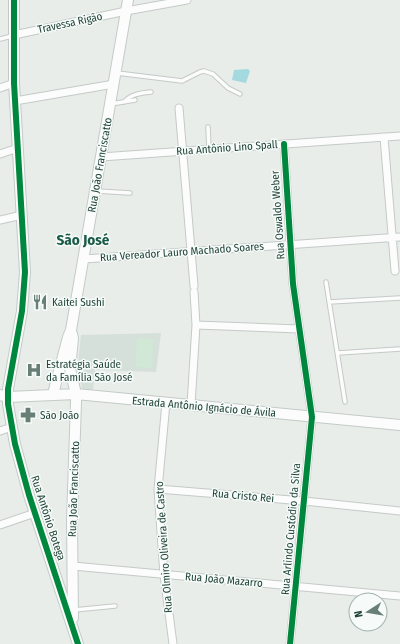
<svg xmlns="http://www.w3.org/2000/svg" width="400" height="644" viewBox="0 0 400 644" font-family="'Fira Sans Condensed',sans-serif">
  <rect width="100%" height="100%" fill="#e8edea"/>
  <!-- built -->
  <path fill="#d5e0da" d="M161,333l-5,39 -61,-2 -2,20h-10l-6,-19 4,-36z"/>
  <!-- grass -->
  <path fill="#d0e8d5" d="M137,338l16,1 -1,29 -16,-1z"/>
  <!-- water -->
  <path fill="#a4d9df" d="M248,69l2,2 -4,12 -14,-3 2,-10z"/>
  <g fill="none" stroke-linecap="round" stroke-linejoin="round">
    <!-- lane casing -->
    <g stroke="#c4cac7" stroke-width="5.5">
      <path id="lane" d="M0,39l12,-3
        M117,73l65,8 18,-9 4,-1 9,3 15,14 12,6
        M124,102c7,-8 17,-9 27,-10
        M111,104l24,-4
        M208,127l1,23
        M97,191l33,2
        M326,282l19,120
        M329,302l71,-4
        M338,353l62,-4
        M74,610l41,-4"/>
    </g>
    <!-- street casing -->
    <g stroke="#c4cac7" stroke-width="9">
      <path id="street" d="M14,35l112,-24 61,-11
        M0,88l14,-5
        M15,101l99,-17
        M179,108l15,178
        M384,137l11,134
        M284,144l9,140 19,133 -22,227
        M0,154l18,-6
        M101,157l299,-21
        M0,220l22,-5
        M84,259l316,-22
        M196,325l103,4
        M166,403l-8,86 6,86 9,69
        M191,405l5,-80 -2,-33
        M0,431l12,-4
        M158,489l146,12 96,10
        M0,525l35,-12
        M73,566l327,30"/>
    </g>
    <!-- secondary casing -->
    <g stroke="#c3cbc7" stroke-width="12">
      <path id="secondary" d="M14,0v83l11,189 -3,39 -14,78v15l7,40 14,51 49,149
        M72,334l1,4 -3,31 6,25v8l-4,118 1,98
        M53,394l15,-57 3,-7 57,-330
        M0,395l8,2 68,-3 324,31"/>
    </g>
    <!-- lane -->
    <use href="#lane" stroke="#fcfcfc" stroke-width="3.5"/>
    <!-- street -->
    <use href="#street" stroke="#fcfcfc" stroke-width="7"/>
    <!-- secondary -->
    <use href="#secondary" stroke="#fcfcfc" stroke-width="10"/>
    <!-- cycleway casing -->
    <g stroke="#f6fbf9" stroke-width="8">
      <path id="cycleway" d="M14,0v83l11,189 -3,39 -14,78v15l7,40 14,51 49,149
        M284,144l9,140 19,133 -22,227"/>
    </g>
    <!-- cycleway -->
    <use href="#cycleway" stroke="#00873e" stroke-width="6"/>
  </g>
  <!-- icons -->
  <defs>
    <g id="restaurant-bare" transform="scale(1.2)"><path d="M-5-6h1v4h1v-4h1v4h1v-4h1v5L-1.5 .5V6h-2V.5L-5-1ZM5-6V6H3V1.5H1.5Q1.5-4 5-6Z" fill="#677f77" stroke="#f6fbf9" stroke-width="2.5" paint-order="stroke"/></g>
    <g id="hospital-bare" transform="scale(1.2)"><path d="M-5-5h3v3.5h4V-5h3V5h-3V1.5h-4V5h-3Z" fill="#677f77" stroke="#f6fbf9" stroke-width="2.5" paint-order="stroke"/></g>
    <g id="pharmacy-bare" transform="scale(1.2)"><path d="M-2-6h4v4h4v4h-4v4h-4v-4h-4v-4h4Z" fill="#677f77" stroke="#f6fbf9" stroke-width="2.5" paint-order="stroke"/></g>
  </defs>
  <g fill-rule="evenodd">
    <use href="#restaurant-bare" x="40" y="302"/>
    <use href="#hospital-bare" x="34" y="370"/>
    <use href="#pharmacy-bare" x="28" y="415"/>
  </g>
  <g text-anchor="middle" dominant-baseline="central" stroke-width="3" stroke-linejoin="round" paint-order="stroke">
    <!-- street labels -->
    <g font-size="11" fill="#214439" stroke="#f6fbf9">
      <text transform="translate(70 23) rotate(-12)">Travessa Rigão</text>
      <text transform="translate(227 148) rotate(-4)">Rua Antônio Lino Spall</text>
      <text transform="translate(100 165) rotate(-80)">Rua João Franciscatto</text>
      <text transform="translate(278 215) rotate(-94)">Rua Oswaldo Weber</text>
      <text transform="translate(182 252) rotate(-4)">Rua Vereador Lauro Machado Soares</text>
      <text transform="translate(204 407) rotate(5)">Estrada Antônio Ignácio de Ávila</text>
      <text transform="translate(74 489) rotate(-88)">Rua João Franciscatto</text>
      <text transform="translate(243 496) rotate(5)">Rua Cristo Rei</text>
      <text transform="translate(48 518) rotate(72)">Rua Antônio Botega</text>
      <text transform="translate(291 529) rotate(-85)">Rua Arlindo Custódio da Silva</text>
      <text transform="translate(164 547) rotate(-94)">Rua Olmiro Oliveira de Castro</text>
      <text transform="translate(224 580) rotate(5)">Rua João Mazarro</text>
    </g>
    <!-- poi labels -->
    <g font-size="11" fill="#214439" stroke="#f6fbf9" text-anchor="start">
      <text x="52" y="302">Kaitei Sushi</text>
      <text x="46" y="364">Estratégia Saúde<tspan x="46" dy="13">da Família São José</tspan></text>
      <text x="40" y="415">São João</text>
    </g>
    <!-- district labels -->
    <g font-size="15" font-weight="bold" fill="#1a5a47" stroke="#f6fbf9">
      <text x="83" y="240">São José</text>
    </g>
  </g>
  <!-- north arrow -->
  <g transform="translate(368 612) rotate(258)"><circle r="19" fill="#f6fbf9" stroke="#a1b2ac"/>
  <path d="M0-3L7 15L0 10L-7 15Z" fill="#677f77"/>
  <text y="-6" font-size="11" font-weight="bold" text-anchor="middle" fill="#214439">N</text>
  </g>
</svg>
